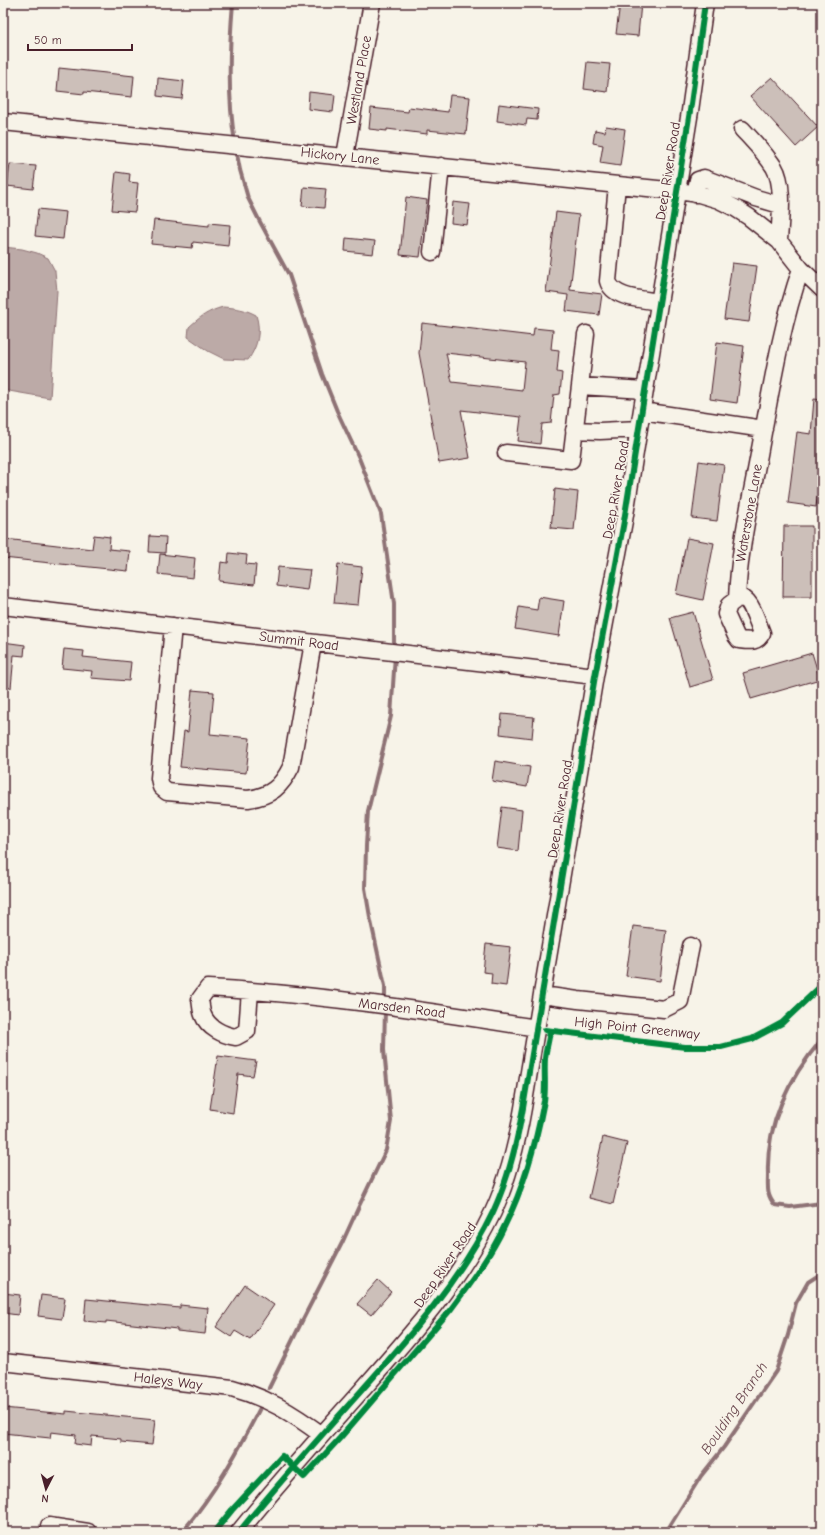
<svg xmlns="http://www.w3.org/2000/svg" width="825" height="1535" viewBox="0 0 825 1535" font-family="'Comic Neue',sans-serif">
  <rect width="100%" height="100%" fill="#f7f3e8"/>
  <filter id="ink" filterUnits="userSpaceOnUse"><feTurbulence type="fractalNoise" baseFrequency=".025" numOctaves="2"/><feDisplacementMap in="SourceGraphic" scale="8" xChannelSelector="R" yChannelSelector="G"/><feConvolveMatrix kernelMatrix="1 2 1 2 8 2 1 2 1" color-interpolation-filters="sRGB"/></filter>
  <g filter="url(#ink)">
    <!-- water -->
    <path fill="#bcaaa7" stroke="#8e7275" d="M3,247l19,2 15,4 11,5 7,13 2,20 -7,107 -47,-8z
      M223,307c13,1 22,2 33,8 5,16 2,31 -8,45l-24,-1 -16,-8 -20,-14 1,-10c11,-10 19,-16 34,-20z"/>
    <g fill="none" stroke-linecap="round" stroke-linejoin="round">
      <!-- stream -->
      <path stroke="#8e7275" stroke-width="4" d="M233,3c-4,46 -6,94 2,139
        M236,149l4,21 8,28 11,22 30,55 33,99 15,37 22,47 22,56 13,90v44
        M385,1003v-17l-15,-69 -5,-29 1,-42 2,-35 23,-95 4,-61
        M822,1039c-33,39 -56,83 -54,135 0,13 -2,21 7,31l15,2 32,-4
        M269,1388l33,-67 41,-80 16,-35 27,-56 5,-29 -7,-71 1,-40
        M182,1532c33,-39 55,-79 78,-124
        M666,1532l35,-56 23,-29 52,-76 12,-36 8,-32 12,-21 14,-9"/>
    </g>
    <!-- building -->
    <path fill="#ccbfb9" stroke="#4a1f2b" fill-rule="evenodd" d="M620,3h21l-3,33 -22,-2z
      M587,62l23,2 -3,28 -23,-3z
      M59,68l75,8 -2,21 -48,-5v2l-27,-3z
      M772,77l46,50 -22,20 -46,-51z
      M158,78l26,3 -2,18 -25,-3z
      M309,92l26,3 -2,17 -25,-3z
      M450,95l20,2 -4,37 -39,-4v4l-40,-5v2l-18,-2 2,-21 37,4 1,-5 39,5z
      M499,104l39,5 -1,11 -10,-1 -1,6 -29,-4z
      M606,126l19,3 -5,37 -20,-3 3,-18 -10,-2 2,-13 10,2z
      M10,164l26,2 -3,23 -26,-3z
      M116,172l14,2 -1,8 9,1 -3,29 -23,-2z
      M304,187l22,2 -2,19 -22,-2z
      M406,197l21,3 -7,57 -20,-2z
      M453,202l17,2 -3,21 -16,-2z
      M38,209l28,3 -3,27 -28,-3z
      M556,212l23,3 -9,75 32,4 -3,21 -33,-4 2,-16 -22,-3z
      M154,220l55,6v-3l21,2 -2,21 -35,-4 -1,6 -41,-4z
      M346,238l29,3 -2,13 -28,-3z
      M732,263l25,3 -8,56 -25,-3z
      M422,323l111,13 1,-8 19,2 -2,19 8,1 -2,22 5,1 -2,21 -6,1 -3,28 -9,1 -2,20 -22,-3 3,-24 -60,-7 9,48 -31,5 -20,-110zM446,353l79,9 -3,28 -70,-8z
      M717,342l27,4 -7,57 -27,-4z
      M814,399l8,1v58l-6,49 -28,-4 9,-71 14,2z
      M699,461l25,4 -7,56 -25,-3z
      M555,489l23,3 -4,38 -23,-2z
      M784,526h28v71h-29z
      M94,535l16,2 -1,12 21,2 -2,20 -125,-13 2,-19 87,10z
      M150,536l16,1 -1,16 -16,-1z
      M687,538l27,5 -11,57 -27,-6z
      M229,553l18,2 -1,9 10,1 -2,20 -35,-4 2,-19 7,1z
      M160,554l35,4 -2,20 -35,-4z
      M338,564l24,3 -4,38 -24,-2z
      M278,567l32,3 -3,20 -31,-4z
      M539,597l25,4 -5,35 -44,-7 4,-22 18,3z
      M693,612l20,68 -23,7 -20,-69z
      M3,642l22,3 -1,11 -10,-1 -3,33 -8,-1z
      M64,649l20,2 -1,6 48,5 -2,19 -38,-3 1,-7 -30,-3z
      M812,653l8,26 -69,20 -8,-26z
      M192,690l22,2 -4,42 40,4 -4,35 -66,-6 4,-36 4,1z
      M502,714l32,3 -2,21 -32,-4z
      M495,761l35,6 -3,20 -35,-6z
      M502,807l20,3 -4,41 -21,-3z
      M633,926l33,4 -6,51 -34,-5z
      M486,944l25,3 -5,39 -15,-2 1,-11 -9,-1z
      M218,1056l38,5 -3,15 -15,-2 -5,39 -23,-4z
      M603,1137l24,6 -14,61 -24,-6z
      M378,1280l13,12 -20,23 -14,-11z
      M245,1285l29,20 -24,35 -15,-9 -4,6 -15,-10z
      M3,1293l17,2 -2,20 -15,-2z
      M41,1295l24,3 -3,21 -24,-3z
      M86,1299l94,9v-3l28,3 -3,26 -28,-3v-2l-71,-8v2l-22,-2z
      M3,1408l63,6v-3l89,9 -3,25 -31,-3v-3l-29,-3 -1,10 -16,-2 1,-9 -25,-3 -1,6 -47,-5z"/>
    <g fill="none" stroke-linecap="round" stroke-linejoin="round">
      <!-- minor casing -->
      <g stroke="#4a1f2b" stroke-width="19">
        <path id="minor" d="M3,122l674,69 22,3 20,6 16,8 14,9 30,24 22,28 21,20
          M742,129c11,12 23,24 32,38 11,18 6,53 5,74
          M345,156l27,-153
          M617,185l-9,96c5,18 36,18 51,21
          M695,194l3,-14 6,-2 52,20 24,7
          M432,252l9,-86
          M586,334l-6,52 65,4
          M642,411l122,18
          M574,430l26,1 39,-2
          M506,453l65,7 9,-74
          M737,599c2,0 5,-1 7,0 7,2 15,27 18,34 -5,10 -13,8 -23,7l-3,-4 -10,-22 3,-9 8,-6c2,-51 14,-100 23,-150 11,-59 21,-123 41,-180
          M3,606l592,70
          M173,626l-14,152 2,9 6,5 81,7c23,-3 33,-12 43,-32l22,-124
          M250,991l-3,40 -11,6c-13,-2 -28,-9 -33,-22 -2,-4 -2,-11 -3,-16l8,-11c110,6 220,23 329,40
          M542,995l36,5 86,9 16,-8 11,-55
          M3,1362l229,26c36,10 60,25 90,47
          M49,1526l39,6
          M239,1532c39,-49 81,-95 123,-142 49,-55 99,-111 131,-178 15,-32 24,-69 30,-104l72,-432 29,-155 66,-410 15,-108"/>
      </g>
      <!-- minor -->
      <use href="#minor" stroke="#f7f3e8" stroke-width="16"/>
      <!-- cycleway casing -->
      <g stroke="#f7f3e8" stroke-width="8">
        <path id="cycleway" d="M545,1030l140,17h36l31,-8 30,-16 40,-38
          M214,1532l18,-22 50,-54 22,21 36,-39 111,-129c20,-27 40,-54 54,-84 19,-38 31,-82 39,-124 2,-15 0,-28 1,-43 1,-9 4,-18 5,-27
          M239,1532c39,-49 81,-95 123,-142 49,-55 99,-111 131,-178 15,-32 24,-69 30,-104l72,-432 29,-155 66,-410 15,-108"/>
      </g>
      <!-- cycleway -->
      <use href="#cycleway" stroke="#00873e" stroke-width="6"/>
    </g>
  </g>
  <g text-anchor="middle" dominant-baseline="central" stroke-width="3.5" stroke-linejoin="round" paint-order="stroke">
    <!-- street labels -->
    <g font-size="14" fill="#4a1f2b" stroke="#f7f3e8">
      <text transform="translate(359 80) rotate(-80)">Westland Place</text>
      <text transform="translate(340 156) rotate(6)">Hickory Lane</text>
      <text transform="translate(668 171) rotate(-81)">Deep River Road</text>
      <text transform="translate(616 490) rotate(-80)">Deep River Road</text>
      <text transform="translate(749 513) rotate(-80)">Waterstone Lane</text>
      <text transform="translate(299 641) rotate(7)">Summit Road</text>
      <text transform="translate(560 809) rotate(-81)">Deep River Road</text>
      <text transform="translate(402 1008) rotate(7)">Marsden Road</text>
      <text transform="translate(637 1028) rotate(6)">High Point Greenway</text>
      <text transform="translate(445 1265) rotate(-56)">Deep River Road</text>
      <text transform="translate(168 1381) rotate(7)">Haleys Way</text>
    </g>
    <!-- water labels -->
    <g font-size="15" font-style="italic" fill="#6c4950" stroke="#f7f3e8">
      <text transform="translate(734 1408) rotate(-56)">Boulding Branch</text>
    </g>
  </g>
  <!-- margin -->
  <rect width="825" height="1535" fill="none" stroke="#f7f3e8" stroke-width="16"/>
  <rect x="8" y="8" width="809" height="1519" fill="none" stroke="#4a1f2b" stroke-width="1.5" filter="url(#ink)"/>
  <!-- north arrow -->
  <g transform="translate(46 1489) rotate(186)" stroke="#f7f3e8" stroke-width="3" paint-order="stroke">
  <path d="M0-3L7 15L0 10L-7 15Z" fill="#4a1f2b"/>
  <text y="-6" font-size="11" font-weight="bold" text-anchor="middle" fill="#4a1f2b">N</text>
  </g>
  <!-- scale -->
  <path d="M28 44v6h104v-6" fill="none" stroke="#4a1f2b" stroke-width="2"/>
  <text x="34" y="44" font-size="12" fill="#4a1f2b" stroke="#f7f3e8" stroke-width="3" paint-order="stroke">50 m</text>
</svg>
